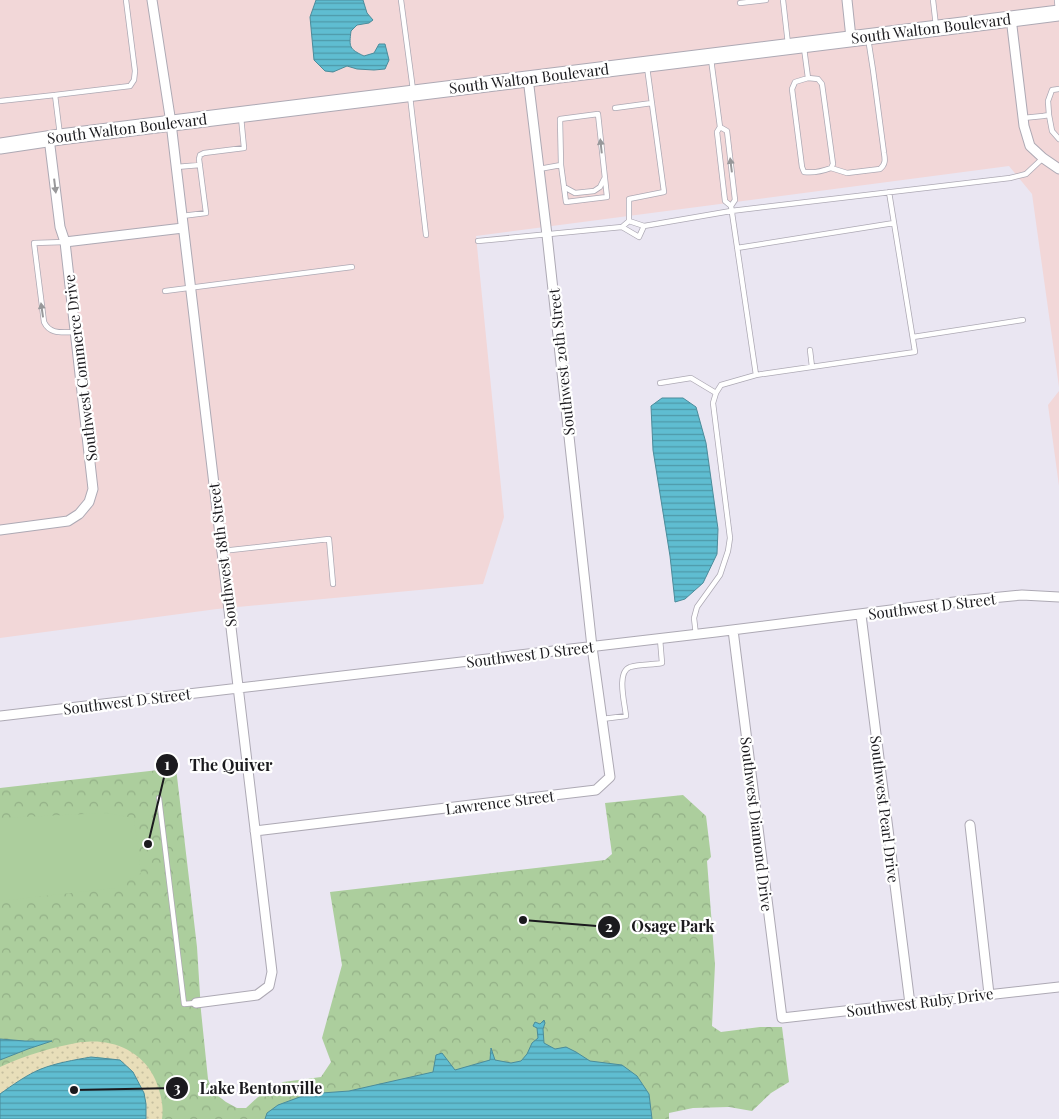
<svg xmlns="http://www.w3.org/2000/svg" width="1059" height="1119" viewBox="0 0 1059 1119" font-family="'Playfair Display',serif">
  <defs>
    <pattern id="forest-crowns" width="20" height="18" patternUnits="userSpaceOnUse" patternTransform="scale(1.25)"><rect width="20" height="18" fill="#acce9d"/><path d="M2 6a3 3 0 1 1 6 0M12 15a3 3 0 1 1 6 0" fill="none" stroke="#93b087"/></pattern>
    <pattern id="sand-dots" width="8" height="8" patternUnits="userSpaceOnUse" patternTransform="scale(1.25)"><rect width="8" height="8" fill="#e8deb9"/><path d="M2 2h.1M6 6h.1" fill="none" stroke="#c6be9f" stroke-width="1.8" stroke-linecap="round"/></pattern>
    <pattern id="water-rules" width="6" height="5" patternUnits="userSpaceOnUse" patternTransform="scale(1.25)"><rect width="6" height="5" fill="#5fbdd1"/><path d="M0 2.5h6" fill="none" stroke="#4e99a9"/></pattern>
  </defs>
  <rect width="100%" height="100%" fill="#eae6f2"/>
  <!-- commercial -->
  <path fill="#f2d7d8" d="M0,0h1059v387l-27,-193 -23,-28 -533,70 28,281 -21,67 -266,25 -217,29z
    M1059,391v95l-11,-81z"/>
  <!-- forest -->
  <path fill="url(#forest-crowns)" d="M176,768l21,179 4,64 7,68 5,13 13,10 11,6h9l12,-11 25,-15 38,-5 10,-15 -9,-24 20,-73 -12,-73 275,-32 7,-6 -7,-51 78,-8 23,21 5,41 -4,4 8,104 -3,61 9,6 39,-5h22l7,55 -18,11 -19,18 -23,-4 -36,1 -24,5v6h-669v-331z"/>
  <!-- sand -->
  <path fill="url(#sand-dots)" d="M81,1042c6,0 13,-1 20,0 25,2 48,18 56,42 4,11 7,23 5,35h-16v-15l-2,-11 -24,-33 -23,-3 -26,4 -31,8 -40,25v-27c28,-13 51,-19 81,-25z"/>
  <!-- pitch -->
  <path fill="#acce9d" d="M107,813l27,5 7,55 -26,15 -115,13v-83z"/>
  <!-- water -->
  <path fill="url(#water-rules)" stroke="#4b8c9b" d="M316,0h47l4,13 6,7 -4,3 -12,2 -6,6c-2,16 -2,18 13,25l10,-3 5,-9h6l4,16 -4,9 -11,1 -17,-1 -10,-3 -14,6 -8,-1 -11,-11 -4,-43z
    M662,398h21l13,9 10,36 12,86 -1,25 -14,29 -18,16 -10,3 -5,-46 -17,-106 -2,-44z
    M544,1020l1,3 -2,6 1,14 11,6 11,-2 10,5 14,9 32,4 15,11 12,18 3,25h-387l2,-6 11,-8 30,-11 41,-3 84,-19 3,-17 6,-2 13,17 35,-10 1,-12 4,12 16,3 10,-2 6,-7 5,-11 6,-5 -1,-10 -4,-2 2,-4 5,2z
    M0,1039l25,2h27l-24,8 -28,11z
    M91,1057l29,3 13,12 11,21 2,11v15h-146v-25c11,-8 28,-20 41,-25 15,-6 33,-9 50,-12z"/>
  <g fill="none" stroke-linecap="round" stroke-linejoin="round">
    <!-- service casing -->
    <g stroke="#ada9b4" stroke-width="6">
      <path id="service" d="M401,0l12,90
        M783,0l5,44
        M933,0l3,26
        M1057,0l1,11
        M740,3l26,-3
        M804,48l4,30 -13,4 -3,7 10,78 2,5c8,1 19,-1 27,-4l2,-4 -11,-80 -4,-5 -10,-1
        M711,59l9,68 -3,5 8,69 6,5
        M55,95l75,-9 4,-6 1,-9 -9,-71
        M410,96l16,139
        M0,101l55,-6 5,40
        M615,108l37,-5
        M1049,115l3,16 7,8
        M1023,118l20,-2 6,-1 -1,-14 4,-11 7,-1
        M720,127l7,4 8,69 -4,6
        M176,167l24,-2
        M831,168l16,5 33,-4c6,-5 5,-10 4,-16l-11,-83 -5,-32
        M539,169l22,-4 5,37 41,-5 -9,-83 -38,5 1,46
        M564,187l11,6 19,-2 6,-4 4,-8
        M182,216l24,-3 -7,-54 1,-4 4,-2 40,-5 -3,-31
        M629,221v-22l35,-7 -17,-125
        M622,227l17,10 5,-11
        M478,241l144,-14 7,-6 15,5 87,-15 279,-33 16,-4 17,-16
        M65,242l-31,1 10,79c6,13 19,10 31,10
        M737,248l157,-25
        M165,291l187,-24
        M913,337l110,-17
        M810,350l2,17
        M756,375l159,-23 -26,-160
        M660,383l31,-5 25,15
        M222,551l107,-12 4,45
        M696,635l-2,-17 3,-11 23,-32 8,-24 2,-13 -17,-135 3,-10 5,-8 35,-10 -25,-169
        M602,719l24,-3c-1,-12 -10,-44 4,-49 10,-3 22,-2 32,-4l-2,-24
        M159,798l25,206 12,-1"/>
    </g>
    <!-- minor casing -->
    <g stroke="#ada9b4" stroke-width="11">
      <path id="minor" d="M152,0l19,123 101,849 -3,14 -12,9 -61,8
        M847,0l4,38
        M1011,18l13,108 6,20 13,12 16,11
        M65,242l118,-14
        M0,530l68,-9 11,-7 10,-12 4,-13 -28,-247 -5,-15 -11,-89
        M861,615l49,389
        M733,630l49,388 277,-31
        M0,716l716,-84 254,-32 52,-5 37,2
        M970,825l19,169
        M255,831l341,-41 14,-13 -18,-130 -45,-412 -19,-157"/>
    </g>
    <!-- primary casing -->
    <g stroke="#ada9b4" stroke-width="17">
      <path id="primary" d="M0,146l60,-9 999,-124"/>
    </g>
    <!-- service -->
    <use href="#service" stroke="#fff" stroke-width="4.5"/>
    <!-- minor -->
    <use href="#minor" stroke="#fff" stroke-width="9"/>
    <!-- primary -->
    <use href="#primary" stroke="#fff" stroke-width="15"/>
  </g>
  <!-- one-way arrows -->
  <defs><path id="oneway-solid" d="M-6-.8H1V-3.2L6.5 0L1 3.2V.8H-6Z" transform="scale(1.25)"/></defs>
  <g fill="#98989a">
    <use href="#oneway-solid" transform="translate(601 146) rotate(-96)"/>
    <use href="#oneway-solid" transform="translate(731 165) rotate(-97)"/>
    <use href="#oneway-solid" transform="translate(55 186) rotate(83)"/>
    <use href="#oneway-solid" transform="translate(42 310) rotate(-98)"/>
  </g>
  <g text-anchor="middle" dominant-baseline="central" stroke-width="4.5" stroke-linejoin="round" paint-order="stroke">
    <!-- street labels -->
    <g font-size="15" fill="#1b1a1e" stroke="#fff">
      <text transform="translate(931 28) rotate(-7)">South Walton Boulevard</text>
      <text transform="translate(529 78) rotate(-7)">South Walton Boulevard</text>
      <text transform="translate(127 128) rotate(-7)">South Walton Boulevard</text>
      <text transform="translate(561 362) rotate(-96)">Southwest 20th Street</text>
      <text transform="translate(80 368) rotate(-97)">Southwest Commerce Drive</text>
      <text transform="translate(222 555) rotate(-97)">Southwest 18th Street</text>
      <text transform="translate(932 606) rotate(-7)">Southwest D Street</text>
      <text transform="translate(530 654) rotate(-7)">Southwest D Street</text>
      <text transform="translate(127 701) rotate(-7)">Southwest D Street</text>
      <text transform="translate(500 802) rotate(-7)">Lawrence Street</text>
      <text transform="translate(885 809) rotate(83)">Southwest Pearl Drive</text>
      <text transform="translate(757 824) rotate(83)">Southwest Diamond Drive</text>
      <text transform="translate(920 1002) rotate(-7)">Southwest Ruby Drive</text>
    </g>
  </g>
  <!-- callouts -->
  <path fill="none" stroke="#1b1a1e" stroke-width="2" d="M148 844L167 765M523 920L609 927M74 1090L177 1088"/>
  <g fill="#1b1a1e" stroke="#fff" stroke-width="2">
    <circle cx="148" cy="844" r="5"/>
    <circle cx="523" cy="920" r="5"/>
    <circle cx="74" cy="1090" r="5"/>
    <circle cx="167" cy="765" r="12"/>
    <circle cx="609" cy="927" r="12"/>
    <circle cx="177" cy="1088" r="12"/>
  </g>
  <g font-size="15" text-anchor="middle" font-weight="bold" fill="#fff">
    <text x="167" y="770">1</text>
    <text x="609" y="932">2</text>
    <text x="177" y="1093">3</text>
  </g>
  <g font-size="16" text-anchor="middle" font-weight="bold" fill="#1b1a1e" stroke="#fff" stroke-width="4.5" stroke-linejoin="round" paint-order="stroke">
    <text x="231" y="771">The Quiver</text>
    <text x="673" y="932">Osage Park</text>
    <text x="261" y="1094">Lake Bentonville</text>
  </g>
</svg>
